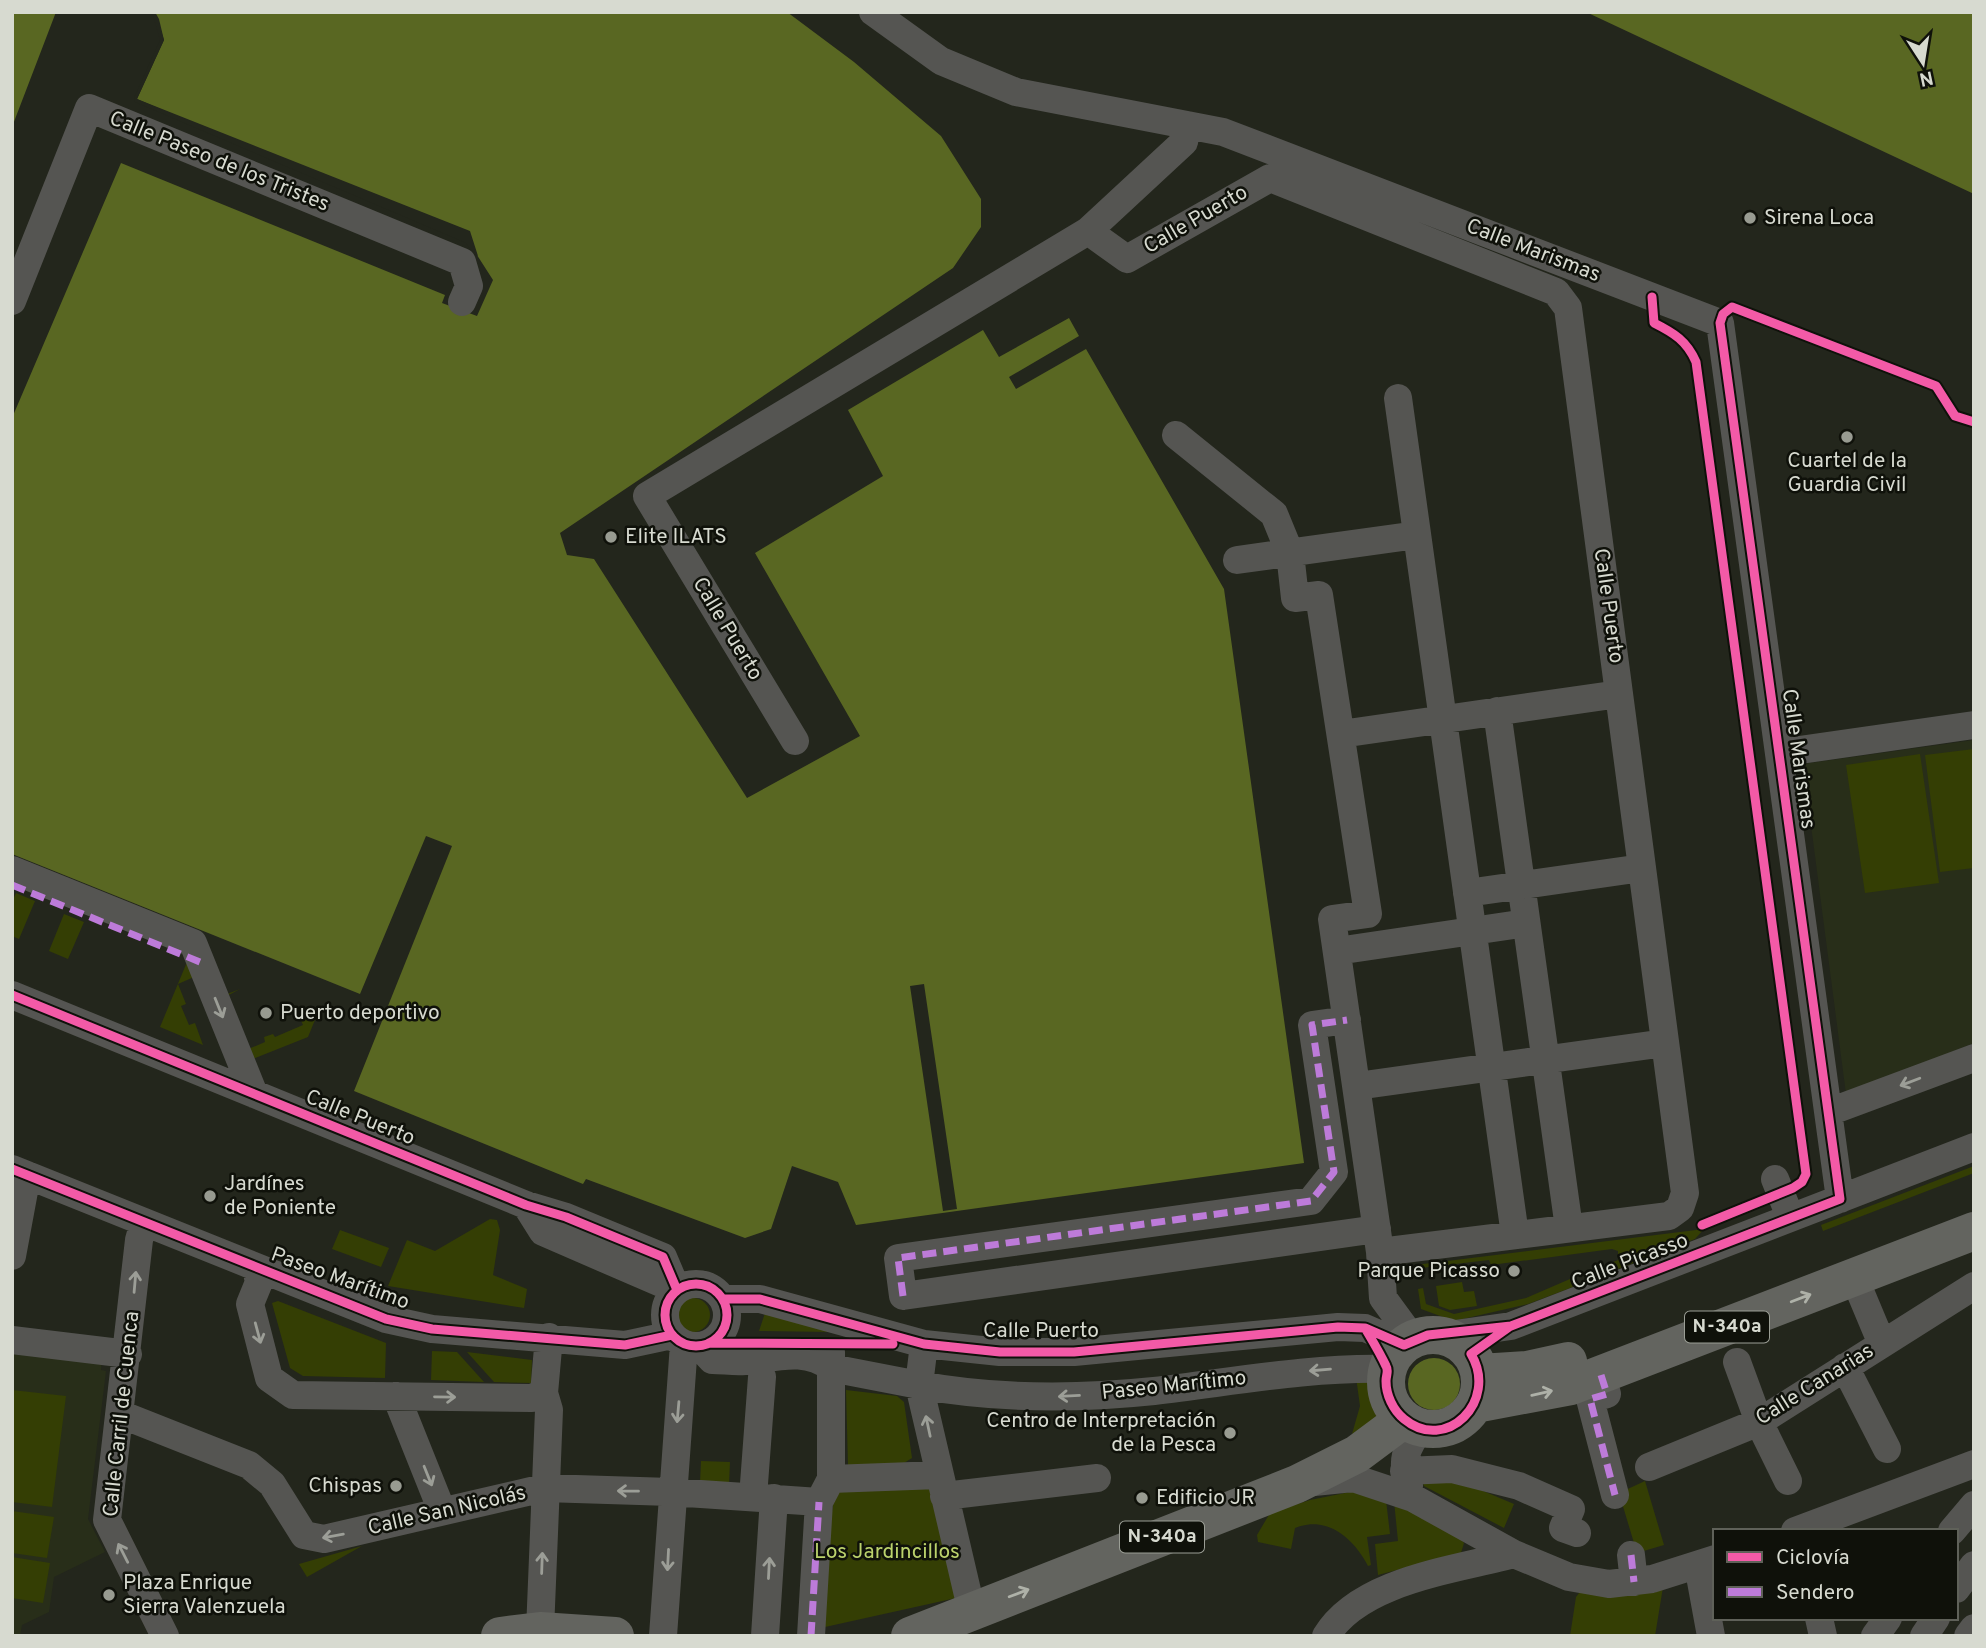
<svg xmlns="http://www.w3.org/2000/svg" width="1986" height="1648" viewBox="0 0 1986 1648" font-family="Overpass,sans-serif">
  <rect width="100%" height="100%" fill="#23261c"/>
  <!-- built -->
  <path fill="#282e19" d="M1974,740v303l-128,51 -43,-330z
    M12,1346l90,12 -1,12 5,1 -18,148 17,33 -51,25 -5,35 -27,13 -2,11h-8z"/>
  <!-- green -->
  <path fill="#343e04" d="M1974,749v119l-34,4 -15,-117z
    M1920,754l19,129 -74,10 -19,-128z
    M16,893l19,8 -16,38 -7,-3v-34z
    M64,914l20,8 -16,37 -19,-8z
    M187,962l7,15 -16,7 8,20 -5,2 8,19 6,-2 8,22 -43,-18z
    M240,989l-15,8 21,53 19,-8 -1,-5 9,-3 2,3 28,-12 -7,-16 4,-1 17,7 -9,22 -60,24 -26,-65z
    M1974,1166v7l-151,58 -2,-6z
    M490,1219l7,1 3,10 -7,45 34,14 -3,19 -136,-22 19,-46 28,11z
    M1704,1229l-9,10 -108,42 -3,-7 34,-14v-9l-6,-2 -121,16 -2,-5 -68,8v9l-4,1 -2,-13z
    M340,1230l49,18 -8,19 -49,-18z
    M1570,1279l3,8 -45,17 -74,17 -33,-12 -3,-20 5,-1 3,16 28,10 72,-16z
    M1462,1282l2,10 10,-1 3,15 -27,4 -11,-4 -3,-20z
    M676 1315a17 17 0 1 1 34 0a17 17 0 1 1-34 0Z
    M278,1301l108,42 -1,35 -82,-2 -13,-8 -18,-65z
    M765,1313l66,19 -72,-1z
    M432,1351l25,1 27,30 -53,-2z
    M467,1352l65,8 -1,23 -37,-1z
    M1373,1376l10,37 -31,21 8,-28 -4,-29z
    M12,1390l54,6 -14,111 -40,-5z
    M846,1390l51,6 7,6 8,56 -8,5 -56,3z
    M701,1461l29,1 -1,23 -29,-2z
    M1438,1472l76,32 -10,24 -80,-42 -2,-5z
    M931,1481l25,117 -140,31 19,-139z
    M1645,1481l19,64 -27,8 -18,-60z
    M1355,1491l31,9 4,34 -23,3 4,28 -3,1c-14,-27 -40,-51 -73,-38l-4,21 -33,-7 -1,-7 13,-22 40,-13z
    M1394,1501l66,37 4,5 -3,10 -83,22 -3,-31 23,-3z
    M12,1511l42,6 -7,41 -35,-5z
    M362,1546l-55,31 -8,-13z
    M12,1557l38,6 -7,40 -31,-5z
    M1663,1587l-8,49h-85l6,-39 7,-9z"/>
  <!-- water -->
  <path fill="#596722" d="M12,12h44l-44,115z
    M155,12h632l67,50 87,74 40,63v28l-28,41 -393,265 7,22 27,4 153,239 113,-62 -105,-183 128,-77 -35,-66 135,-80 16,27 70,-39 10,18 -70,41 7,12 70,-40 138,240 80,574 -448,62 -18,-43 -46,-16 -21,63 -26,9 -159,-59 -3,5 -229,-93 98,-245 -26,-10 -66,158 -348,-140v-436l109,-255 324,132 -3,8 35,13 16,-36 -25,-39 -331,-142 27,-59z
    M1586,12h388v182z
    M1408 1384a26 26 0 1 1 52 0a26 26 0 1 1-52 0Z"/>
  <!-- pier -->
  <path fill="#23261c" d="M152,12h3l4,7 5,21 -27,59 333,132 8,25 -5,-2 -7,-11 -331,-141 -1,-4 26,-58z
    M924,984l33,225 -14,2 -33,-225z"/>
  <g fill="none" stroke-linecap="round" stroke-linejoin="round">
    <!-- minor -->
    <path stroke="#555552" stroke-width="28" d="M873,12l68,49 75,31 207,40 497,191 120,876
      M1088,231l96,-89 3,-17
      M12,301l77,-193 373,154 7,24 -7,16
      M1398,398l117,837
      M1176,435l98,79 16,39 5,45 24,-3 49,319 -36,5 48,333 3,46 30,41
      M1237,560l180,-25
      M1497,711l72,517
      M1341,734l278,-40
      M795,741l-148,-245 441,-265 39,28 143,-81 286,114 12,16 117,885 -5,15 -11,8 -289,36
      M1779,753l195,-28
      M12,870l181,73 61,151
      M1467,893l175,-25
      M1337,951l189,-28
      M12,995l514,210 40,12 97,40 14,33
      M1347,1020l-35,5 22,147 -23,29 -413,57 5,38 474,-67
      M1357,1086l308,-43
      M1829,1112l145,-54
      M12,1169l374,150 46,10 193,16 47,-10
      M1775,1179l12,30
      M526,1205l17,27 134,58
      M144,1222l-5,18 -32,280 58,116
      M12,1256l15,-81
      M256,1268l3,14 -9,22 19,74 24,17 239,3 12,-5
      M1854,1277l28,67
      M665 1315a31 31 0 1 1 62 0a31 31 0 1 1-62 0Z
      M723,1299h37l164,45 76,8h74l264,-25 27,1 39,17
      M1441,1336l70,-10 463,-179
      M12,1340l116,14
      M924,1344l-5,41c76,14 158,14 235,6 78,-9 155,-24 234,-22
      M699,1346l13,14c11,0 22,2 33,1 29,-3 62,-14 86,7l88,17 53,227
      M1737,1362l22,60 29,59
      M1845,1367l42,82
      M1601,1375l6,19 -17,5 25,96
      M396,1396l46,115
      M120,1414l129,51 23,19 32,51 20,4 220,-51 127,4 148,10
      M1649,1467l110,-45 215,-136
      M1404,1471l48,-2 67,17 52,23 -8,19 14,5
      M831,1479l108,-4
      M1314,1482l39,-4 60,20 101,56 55,23 40,7 43,-5 63,-20
      M1409,1486c-9,-26 -3,-37 12,-59
      M944,1496l153,-18
      M753,1497l9,-120
      M1795,1531l179,-67
      M1952,1531l22,-26
      M1631,1555l3,27
      M1698,1565l13,71
      M1956,1589l18,-24
      M1819,1618l4,18
      M540,1631l9,-221 -5,-17 5,-56
      M663,1636l21,-292
      M765,1636l9,-138
      M811,1636l8,-134 12,-23v-127
      M1326,1636c34,-56 129,-66 188,-82
      M1875,1636l13,-18
      M1924,1636l12,-18
      M1968,1636l6,-8"/>
    <!-- highway -->
    <path stroke="#63645f" stroke-width="38" d="M1386 1382a47 47 0 1 1 94 0a47 47 0 1 1-94 0Z
      M1480,1373l47,-3 41,-9
      M1475,1404l96,-18 403,-155
      M500,1636l40,-5 75,5
      M910,1636l387,-152 60,-30 47,-35"/>
    <!-- quiet -->
    <path stroke="#bd7bd9" stroke-width="7" stroke-dasharray="14 7" stroke-linecap="butt" d="M12,885l188,77
      M903,1296l-5,-38 413,-57 23,-29 -22,-147 35,-5
      M1601,1375l6,19 -17,5 25,96
      M1631,1555l3,27
      M811,1636l8,-134"/>
    <!-- cycleway casing -->
    <g stroke="#0f110a" stroke-width="13">
      <path id="cycleway" d="M1652,297l2,26c20,10 33,18 42,39l110,812 -4,8 -9,6 -91,37
        M12,995l514,210 40,12 97,40 14,33
        M12,1169l374,150 46,10 193,16 47,-10
        M665 1315a31 31 0 1 1 62 0a31 31 0 1 1-62 0Z
        M723,1299h37l164,45 76,8h74l264,-25 27,1 39,17 24,-10 83,-9 329,-127 -120,-876 3,-9 9,-7 204,79 19,30 19,6
        M1365,1328c7,12 15,25 21,38 3,5 0,9 0,15 0,14 7,29 18,38 42,35 95,-18 67,-65l38,-27
        M709,1343l184,1"/>
    </g>
    <!-- cycleway -->
    <use href="#cycleway" stroke="#f35aa7" stroke-width="9"/>
  </g>
  <!-- one-way arrows -->
  <defs><path id="oneway-shaft" d="M-6 0H5M1.5-3L5.5 0L1.5 3" fill="none" stroke-width="1.6" stroke-linecap="round" stroke-linejoin="round" transform="scale(1.75)"/></defs>
  <g stroke="#9c9e97">
    <use href="#oneway-shaft" transform="translate(219 1008) rotate(68)"/>
    <use href="#oneway-shaft" transform="translate(1910 1082) rotate(159)"/>
    <use href="#oneway-shaft" transform="translate(135 1282) rotate(-85)"/>
    <use href="#oneway-shaft" transform="translate(258 1333) rotate(75)"/>
    <use href="#oneway-shaft" transform="translate(1320 1370) rotate(175)"/>
    <use href="#oneway-shaft" transform="translate(1069 1396) rotate(177)"/>
    <use href="#oneway-shaft" transform="translate(445 1397) rotate(1)"/>
    <use href="#oneway-shaft" transform="translate(678 1412) rotate(95)"/>
    <use href="#oneway-shaft" transform="translate(928 1426) rotate(-102)"/>
    <use href="#oneway-shaft" transform="translate(428 1476) rotate(68)"/>
    <use href="#oneway-shaft" transform="translate(628 1491) rotate(-179)"/>
    <use href="#oneway-shaft" transform="translate(333 1536) rotate(170)"/>
    <use href="#oneway-shaft" transform="translate(123 1553) rotate(-117)"/>
    <use href="#oneway-shaft" transform="translate(668 1560) rotate(93)"/>
    <use href="#oneway-shaft" transform="translate(542 1563) rotate(-88)"/>
    <use href="#oneway-shaft" transform="translate(769 1568) rotate(-87)"/>
  </g>
  <g stroke="#aeb1a8">
    <use href="#oneway-shaft" transform="translate(1801 1298) rotate(-21)"/>
    <use href="#oneway-shaft" transform="translate(1542 1393) rotate(-13)"/>
    <use href="#oneway-shaft" transform="translate(1019 1593) rotate(-21)"/>
  </g>
  <!-- markers -->
  <g fill="#989b91" stroke="#0f110a" stroke-width="2.5">
    <circle cx="1750" cy="218" r="7"/>
    <circle cx="1847" cy="437" r="7"/>
    <circle cx="611" cy="537" r="7"/>
    <circle cx="266" cy="1013" r="7"/>
    <circle cx="210" cy="1196" r="7"/>
    <circle cx="1514" cy="1271" r="7"/>
    <circle cx="1230" cy="1433" r="7"/>
    <circle cx="396" cy="1486" r="7"/>
    <circle cx="1142" cy="1498" r="7"/>
    <circle cx="109" cy="1595" r="7"/>
  </g>
  <g text-anchor="middle" dominant-baseline="central" stroke-width="5" stroke-linejoin="round" paint-order="stroke">
    <!-- shield labels -->
    <g fill="#0f110a" stroke="#9b9e95" stroke-width="2">
      <rect x="1685" y="1311.5" width="84" height="31" rx="5"/>
      <rect x="1120" y="1521.5" width="84" height="31" rx="5"/>
    </g>
    <g font-size="19" font-weight="bold" fill="#d7dad0">
      <text x="1727" y="1327">N-340a</text>
      <text x="1162" y="1537">N-340a</text>
    </g>
    <!-- street labels -->
    <g font-size="21" fill="#d7dad0" stroke="#0f110a">
      <text transform="translate(219 162) rotate(22)">Calle Paseo de los Tristes</text>
      <text transform="translate(1196 220) rotate(-30)">Calle Puerto</text>
      <text transform="translate(1533 251) rotate(21)">Calle Marismas</text>
      <text transform="translate(1608 606) rotate(82)">Calle Puerto</text>
      <text transform="translate(727 629) rotate(59)">Calle Puerto</text>
      <text transform="translate(1798 759) rotate(82)">Calle Marismas</text>
      <text transform="translate(360 1118) rotate(22)">Calle Puerto</text>
      <text transform="translate(1630 1262) rotate(-21)">Calle Picasso</text>
      <text transform="translate(340 1279) rotate(20)">Paseo Marítimo</text>
      <text x="1041" y="1331">Calle Puerto</text>
      <text transform="translate(1815 1385) rotate(-32)">Calle Canarias</text>
      <text transform="translate(1174 1386) rotate(-6)">Paseo Marítimo</text>
      <text transform="translate(122 1414) rotate(-84)">Calle Carril de Cuenca</text>
      <text transform="translate(447 1511) rotate(-13)">Calle San Nicolás</text>
    </g>
    <!-- poi labels -->
    <g font-size="21" fill="#d7dad0" stroke="#0f110a" text-anchor="start">
      <text x="1764" y="218">Sirena Loca</text>
      <text x="1847" y="461" text-anchor="middle">Cuartel de la<tspan x="1847" dy="24">Guardia Civil</tspan></text>
      <text x="625" y="537">Elite ILATS</text>
      <text x="280" y="1013">Puerto deportivo</text>
      <text x="224" y="1184">Jardínes<tspan x="224" dy="24">de Poniente</tspan></text>
      <text x="1500" y="1271" text-anchor="end">Parque Picasso</text>
      <text x="1216" y="1421" text-anchor="end">Centro de Interpretación<tspan x="1216" dy="24">de la Pesca</tspan></text>
      <text x="382" y="1486" text-anchor="end">Chispas</text>
      <text x="1156" y="1498">Edificio JR</text>
      <text x="123" y="1583">Plaza Enrique<tspan x="123" dy="24">Sierra Valenzuela</tspan></text>
    </g>
    <!-- park labels -->
    <g font-size="21" fill="#bbd26c" stroke="#0f110a">
      <text x="887" y="1552">Los Jardincillos</text>
    </g>
  </g>
  <!-- border -->
  <rect width="1986" height="1648" fill="none" stroke="#d7dad0" stroke-width="28"/>
  <!-- legend -->
  <rect x="1713" y="1529" width="245" height="91" fill="#0f110a" stroke="#5f6159" stroke-width="2"/>
  <rect x="1727" y="1552" width="35" height="10" fill="#f35aa7" stroke="#5f6159" stroke-width="2"/>
  <text x="1776" y="1564" font-size="21" fill="#d7dad0">Ciclovía</text>
  <rect x="1727" y="1587" width="35" height="10" fill="#bd7bd9" stroke="#5f6159" stroke-width="2"/>
  <text x="1776" y="1599" font-size="21" fill="#d7dad0">Sendero</text>
  <!-- north arrow -->
  <g transform="translate(1923 63) rotate(168)" stroke="#0f110a" stroke-width="5" paint-order="stroke">
  <path d="M0-5L12 26L0 18L-12 26Z" fill="#d7dad0"/>
  <text y="-10" font-size="19" font-weight="bold" text-anchor="middle" fill="#d7dad0">N</text>
  </g>
</svg>
